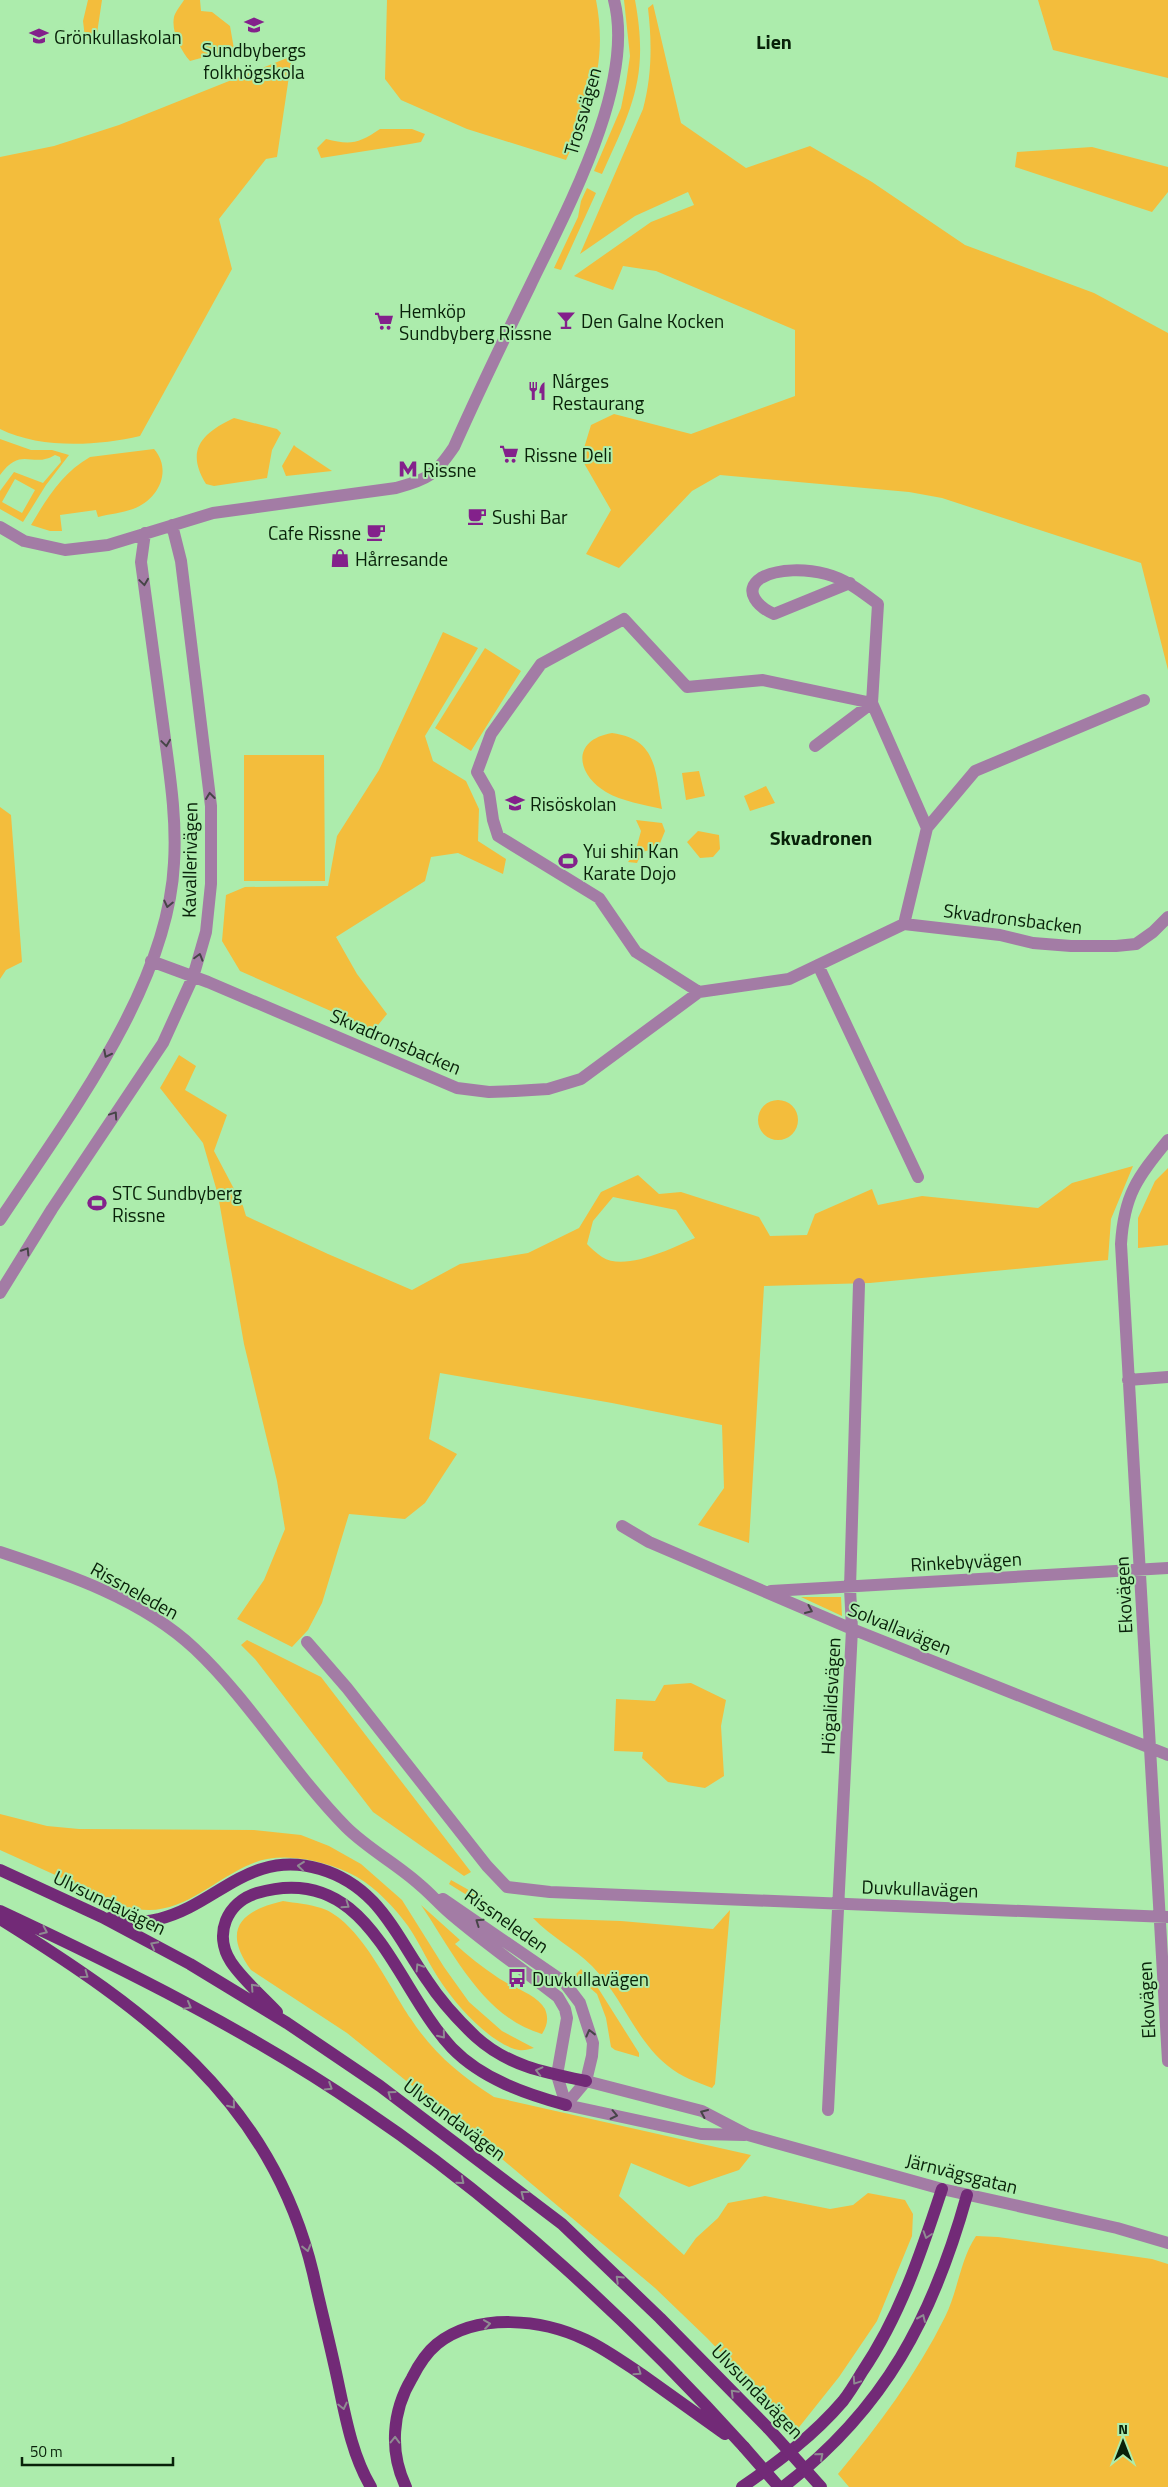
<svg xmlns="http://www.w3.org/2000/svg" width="1168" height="2487" viewBox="0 0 1168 2487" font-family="'Titillium Web',sans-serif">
  <rect width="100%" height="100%" fill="#acecac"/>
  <!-- green -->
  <path fill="#f3bd3c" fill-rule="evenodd" d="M88,0h14l-6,40 -11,-2 -2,-17z
    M184,0h16l1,11 11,1 18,14 4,23 -44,12c-9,-10 -19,-30 -16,-44 1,-5 7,-12 10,-17z
    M387,0h209c12,61 -5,106 -30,160l-99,-31 -66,-29 -16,-21z
    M624,0h11c14,76 -2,106 -33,174l-8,-3 27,-63 5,-25 4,-27z
    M1038,0h130v78l-115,-28z
    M653,4l28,119 65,45 64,-22 62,36 93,63 129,48 74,40v337l-27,-107 -199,-65 -33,-6 -189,-17 -28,16 -73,77 -33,-14 25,-44 -30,-52 10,-33 23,-11 77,20 104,-38v-66l-139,-59 -33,-5 -10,24 -39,-14 77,-54 43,-17 -6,-13 -53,24 -55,38 63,-145c9,-34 9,-66 5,-101z
    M292,56l-15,101 -11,2 -47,60 13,50 -92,167c-43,10 -100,13 -140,-7v-272l54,-11 65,-21z
    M380,129h32l13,5 -4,8 -11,2 -89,14 -4,-10 9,-9c24,6 32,5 54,-10z
    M1092,147l76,20v25l-16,20 -137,-45 2,-15z
    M587,188l9,5 -35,77 -7,-2 24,-51 3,-16z
    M234,418l43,11 4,4 -9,17 -5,28 -53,8 -8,-2c-21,-34 -4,-51 28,-66z
    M0,439l31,11h21l17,5 -23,30 -23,37 -23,-13v-18l14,-19 29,11 18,-21 -1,-5 -5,-2c-23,14 -33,-10 -55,20zM15,479l20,11 -13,23 -20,-11z
    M294,445l2,2 36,24 -46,5 -4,-10z
    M154,449c19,22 4,51 -21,60 -11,4 -24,5 -35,8l-2,-7 -36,5 2,16h-12l-19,-6c16,-27 31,-52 59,-68z
    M443,632l35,16 -53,88 8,25 33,20 13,28 -1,32 28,18 -3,15 -45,-21 -27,4 -6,24 -89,56 21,37 30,40 -13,16 -134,-59 -18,-30 4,-46 19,-8 83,-1 9,-50 42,-66z
    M485,648l36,23 -50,80 -36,-23z
    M612,733c46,6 43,39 50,76 -17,-4 -41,-8 -56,-17 -30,-18 -35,-52 6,-59z
    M244,755h80l1,126h-81z
    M699,771l6,25 -19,4 -4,-27z
    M766,786l9,17 -25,8 -6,-15z
    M0,807l11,8 11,147 -16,8 -6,9z
    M636,820l26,3 3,8 -7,17 -16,4 -5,11 -9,-1 7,-9 6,-22z
    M698,831l21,4 1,14 -7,8 -13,1 -13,-16z
    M179,1055l17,11 -11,24 42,25 -13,36 29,55 3,10 82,38 84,36 48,-26 68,-11 51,-25 22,-36 37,-17 21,19 22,-2 78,25 11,19 37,-1 8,-21 57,-25 6,16 44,-9 116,12 34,-25 61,-17 -22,53 -3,41 -238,23 -106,3 -15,257 -51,-18 26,-37 -2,-63 -110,-22 -172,-30 -11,66 28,15 -32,49 -20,16 -56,-5 -27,89 -14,27 -16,17 -55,-28 27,-39 21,-51 -8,-48 -33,-137 -26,-149 -15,-52 -43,-55zM613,1197l63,13 19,28c-23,10 -70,34 -93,19 -6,-4 -11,-9 -15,-13l6,-23z
    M758 1120a20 20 0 1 1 40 0a20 20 0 1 1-40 0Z
    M1168,1168v77l-30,3v-30l17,-37z
    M801,1597h40l1,19z
    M247,1640l74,37 150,195 -7,4 -91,-64 -118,-153 -14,-14z
    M691,1683l35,17 -5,26 3,50 -19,12 -37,-6 -26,-24 1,-6 -29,-1 2,-52 39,2 9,-16z
    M0,1814l47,12 32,3 175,1 47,5 28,11 32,18 41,36 42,67 25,35 33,29 32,17c-5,1 -10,3 -15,2 -27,-5 -61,-43 -76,-65 -13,-18 -22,-40 -35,-59 -13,-18 -32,-38 -51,-49 -29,-16 -75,-27 -106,-13 -34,14 -64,46 -102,46 -8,0 -16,-2 -23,-3l-126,-57z
    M451,1880l32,18v7l-34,-21z
    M283,1901c12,2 26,3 38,7 38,12 68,79 90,111 22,34 50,57 83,78l257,58 -12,15 -50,17 -58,-24 -12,33 65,59 12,-17 22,-20 10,-15 37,-7 65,13 23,-4 15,-12 37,7 8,14 -1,22 -35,85 -38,56 -43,54 -89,-93 -52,-50 -172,-145 -136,-110 -96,-63c-29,-40 -11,-59 32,-69z
    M421,1905l39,35 -5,4c13,12 27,23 42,33 14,10 40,17 48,32 4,10 2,17 -3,25 -59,-17 -89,-82 -121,-129z
    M730,1910l-15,174 -3,4c-15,-6 -31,-11 -44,-22 -33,-26 -46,-70 -76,-100 -18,-18 -41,-29 -59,-48l88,3 92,8z
    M581,1969l17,19 41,65v4l-24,-7 -4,-3 -5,-29 -9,-24 -22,-19z
    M976,2236l22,1 154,22 16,5v223h-319l-11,-13c41,-49 78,-99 107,-157 13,-26 15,-57 31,-81z"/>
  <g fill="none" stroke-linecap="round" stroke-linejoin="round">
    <!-- minor -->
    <path stroke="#a37ca5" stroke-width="12" d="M0,527l24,14 41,9 43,-5 105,-32 183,-25c33,-9 39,-13 58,-41 24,-54 50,-108 76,-161 36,-75 106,-202 84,-286
      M815,746l57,-43
      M927,828l48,-57 169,-71
      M904,924l96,11 33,8 38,3h45l20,-2 17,-12 15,-15
      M151,961l57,21 249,106 32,4 26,-1 33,-2 33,-10 118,-87 90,-13 115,-55 23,-96 -55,-125 6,-99c-16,-12 -32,-25 -52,-30 -19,-5 -48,-6 -65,4 -20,13 -1,30 13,36l76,-31
      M818,965l100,212
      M699,992l-63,-40 -37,-54 -101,-62 -5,-16 -4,-27 -12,-21 14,-38 50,-70 83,-45 63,68 76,-7 109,23
      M1168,1140c-31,38 -44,55 -47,104l47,817
      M0,1220c67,-102 168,-232 174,-357 3,-47 -5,-93 -11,-139 -7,-54 -15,-108 -22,-162l4,-29
      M0,1293l52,-84 111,-166 30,-66 13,-45 5,-48v-78l-30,-245 -9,-36
      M1128,1380l40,-3
      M622,1526l27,16 203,87 316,126
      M0,1552c67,22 142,47 195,97 56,53 96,122 151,178 22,22 51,37 74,58 11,9 20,20 31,29 34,29 71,55 107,83l7,12 2,9 -10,57 9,30
      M771,1591l397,-23
      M307,1642l40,46 140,178 20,21 43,5 618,25
      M443,1899l121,83 16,21 13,40 -1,13 -6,25 -20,24
      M586,2081l116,30 46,24 194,54 175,39 51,15
      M566,2105l135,29 44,1
      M828,2110l24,-481 -2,-41 9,-304"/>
    <!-- major -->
    <path stroke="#722a77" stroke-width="12" d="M0,1870l102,47 88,47 97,59 93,63 182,138 98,94 108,110
      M0,1911c124,58 249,120 363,198 137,92 270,215 381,338
      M110,1918c16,2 33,6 49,1 58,-14 91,-71 161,-50 58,17 75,65 107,111 13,20 31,40 49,57 32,29 70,36 110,44
      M0,1919c144,90 271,179 313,354 7,32 15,63 22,95 9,40 15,84 36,119
      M277,2012c-15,-16 -34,-32 -46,-50 -18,-28 -4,-60 26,-69 112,-33 136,92 195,155 30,31 74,46 114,57
      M406,2487c-17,-35 -14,-76 6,-109 6,-12 14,-25 25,-34 41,-32 105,-25 149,-4 19,9 37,22 55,34 28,20 56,40 84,60
      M742,2487c36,-25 72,-52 101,-86 7,-9 13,-19 19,-29 38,-56 59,-119 80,-183
      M783,2487c102,-78 150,-170 184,-292"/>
    <!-- major-bridge -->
    <path stroke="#722a77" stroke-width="12" d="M768,2428l53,59
      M744,2447l35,40"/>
  </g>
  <!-- one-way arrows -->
  <defs><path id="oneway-chevron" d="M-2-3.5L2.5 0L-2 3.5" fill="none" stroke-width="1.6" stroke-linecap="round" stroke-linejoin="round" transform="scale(1.25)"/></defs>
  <g stroke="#464547">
    <use href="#oneway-chevron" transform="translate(144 582) rotate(82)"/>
    <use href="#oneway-chevron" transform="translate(166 743) rotate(82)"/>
    <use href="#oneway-chevron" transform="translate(210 796) rotate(-97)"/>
    <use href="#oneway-chevron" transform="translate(168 904) rotate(103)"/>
    <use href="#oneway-chevron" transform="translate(199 957) rotate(-74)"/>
    <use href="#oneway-chevron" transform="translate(107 1054) rotate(117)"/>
    <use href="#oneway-chevron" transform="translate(114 1115) rotate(-56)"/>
    <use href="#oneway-chevron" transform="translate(26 1251) rotate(-58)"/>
    <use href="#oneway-chevron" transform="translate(809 1610) rotate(24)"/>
    <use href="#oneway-chevron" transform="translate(479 1922) rotate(-145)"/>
    <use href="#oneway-chevron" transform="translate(590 2033) rotate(-104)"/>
    <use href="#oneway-chevron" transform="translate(704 2113) rotate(-156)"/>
    <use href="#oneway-chevron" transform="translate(614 2115) rotate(12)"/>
  </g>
  <g stroke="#8f8b92">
    <use href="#oneway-chevron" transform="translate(301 1866) rotate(-174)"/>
    <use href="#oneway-chevron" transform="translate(346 1905) rotate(35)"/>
    <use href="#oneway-chevron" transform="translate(44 1931) rotate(25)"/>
    <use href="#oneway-chevron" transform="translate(154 1945) rotate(-152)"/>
    <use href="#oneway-chevron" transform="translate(419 1967) rotate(-122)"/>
    <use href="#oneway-chevron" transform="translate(85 1975) rotate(36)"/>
    <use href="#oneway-chevron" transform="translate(254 1987) rotate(-132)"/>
    <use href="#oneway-chevron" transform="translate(188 2006) rotate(29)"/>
    <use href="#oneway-chevron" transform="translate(442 2035) rotate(51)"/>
    <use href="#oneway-chevron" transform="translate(539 2071) rotate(-166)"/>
    <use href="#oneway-chevron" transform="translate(329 2087) rotate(32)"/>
    <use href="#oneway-chevron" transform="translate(391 2094) rotate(-144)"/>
    <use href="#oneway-chevron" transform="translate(232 2105) rotate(51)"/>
    <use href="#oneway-chevron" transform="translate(461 2181) rotate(40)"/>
    <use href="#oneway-chevron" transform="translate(524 2194) rotate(-142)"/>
    <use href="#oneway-chevron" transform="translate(927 2235) rotate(108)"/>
    <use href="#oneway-chevron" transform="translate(307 2248) rotate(76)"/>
    <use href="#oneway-chevron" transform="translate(619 2279) rotate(-136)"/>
    <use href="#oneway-chevron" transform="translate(922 2318) rotate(-66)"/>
    <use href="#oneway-chevron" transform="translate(487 2324) rotate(-8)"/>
    <use href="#oneway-chevron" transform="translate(638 2372) rotate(35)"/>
    <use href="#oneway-chevron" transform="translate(856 2381) rotate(124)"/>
    <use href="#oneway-chevron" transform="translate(734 2393) rotate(-135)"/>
    <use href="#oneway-chevron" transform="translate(343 2406) rotate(77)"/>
    <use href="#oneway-chevron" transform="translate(395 2440) rotate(-89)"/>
    <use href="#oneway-chevron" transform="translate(820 2456) rotate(-41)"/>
  </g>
  <!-- icons -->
  <defs>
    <g id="university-bare" transform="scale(1.5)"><path d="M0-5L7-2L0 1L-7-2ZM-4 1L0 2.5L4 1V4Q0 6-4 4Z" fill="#83218b" stroke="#acecac" stroke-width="2.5" paint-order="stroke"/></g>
    <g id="school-bare" transform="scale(1.5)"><path d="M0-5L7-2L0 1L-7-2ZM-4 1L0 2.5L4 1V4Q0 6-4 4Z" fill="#83218b" stroke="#acecac" stroke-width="2.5" paint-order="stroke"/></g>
    <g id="bar-bare" transform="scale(1.5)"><path d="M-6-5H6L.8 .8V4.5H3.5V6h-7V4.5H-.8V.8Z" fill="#83218b" stroke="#acecac" stroke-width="2.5" paint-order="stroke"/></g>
    <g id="supermarket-bare" transform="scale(1.5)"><path d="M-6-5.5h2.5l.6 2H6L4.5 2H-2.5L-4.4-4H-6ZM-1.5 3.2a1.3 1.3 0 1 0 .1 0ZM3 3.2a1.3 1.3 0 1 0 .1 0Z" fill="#83218b" stroke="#acecac" stroke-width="2.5" paint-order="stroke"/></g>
    <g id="restaurant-bare" transform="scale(1.5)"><path d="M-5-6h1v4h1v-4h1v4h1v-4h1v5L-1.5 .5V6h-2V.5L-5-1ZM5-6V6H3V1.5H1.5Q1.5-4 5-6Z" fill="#83218b" stroke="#acecac" stroke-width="2.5" paint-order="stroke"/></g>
    <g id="metro-bare" transform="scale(1.5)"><path d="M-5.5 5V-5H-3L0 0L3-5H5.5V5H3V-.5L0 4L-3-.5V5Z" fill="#83218b" stroke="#acecac" stroke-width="2.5" paint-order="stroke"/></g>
    <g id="cafe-bare" transform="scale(1.5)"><path d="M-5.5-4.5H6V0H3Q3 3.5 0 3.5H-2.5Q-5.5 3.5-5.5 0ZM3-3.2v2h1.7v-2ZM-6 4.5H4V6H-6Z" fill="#83218b" stroke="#acecac" stroke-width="2.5" paint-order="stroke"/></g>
    <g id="shop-bare" transform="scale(1.5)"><path d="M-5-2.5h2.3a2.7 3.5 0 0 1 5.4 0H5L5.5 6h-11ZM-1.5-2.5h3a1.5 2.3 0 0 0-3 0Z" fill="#83218b" stroke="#acecac" stroke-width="2.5" paint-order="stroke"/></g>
    <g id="stadium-bare" transform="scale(1.5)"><path d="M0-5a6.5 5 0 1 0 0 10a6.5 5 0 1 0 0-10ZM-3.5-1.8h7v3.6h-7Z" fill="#83218b" stroke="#acecac" stroke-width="2.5" paint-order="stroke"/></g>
    <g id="bus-bare" transform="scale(1.5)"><path d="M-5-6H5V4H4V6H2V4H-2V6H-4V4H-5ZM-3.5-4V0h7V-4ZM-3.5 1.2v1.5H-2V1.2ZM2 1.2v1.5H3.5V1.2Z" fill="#83218b" stroke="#acecac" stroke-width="2.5" paint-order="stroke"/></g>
  </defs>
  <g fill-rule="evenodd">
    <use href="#university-bare" x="254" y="25"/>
    <use href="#school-bare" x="39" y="36"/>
    <use href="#bar-bare" x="566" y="320"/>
    <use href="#supermarket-bare" x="384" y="321"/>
    <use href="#restaurant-bare" x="537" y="391"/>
    <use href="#supermarket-bare" x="509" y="454"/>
    <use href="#metro-bare" x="408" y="469"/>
    <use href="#cafe-bare" x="477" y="516"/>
    <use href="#cafe-bare" x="376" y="532"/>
    <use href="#shop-bare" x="340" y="558"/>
    <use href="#school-bare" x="515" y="803"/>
    <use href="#stadium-bare" x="568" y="861"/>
    <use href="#stadium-bare" x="97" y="1203"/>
    <use href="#bus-bare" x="517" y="1978"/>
  </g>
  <g text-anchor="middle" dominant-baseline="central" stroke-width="4" stroke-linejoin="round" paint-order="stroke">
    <!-- poi labels -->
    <g font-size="19" fill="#082109" stroke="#acecac" text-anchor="start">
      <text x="54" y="36">Grönkullaskolan</text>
      <text x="254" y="49" text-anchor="middle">Sundbybergs<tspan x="254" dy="22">folkhögskola</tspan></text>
      <text x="399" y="310">Hemköp<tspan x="399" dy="22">Sundbyberg Rissne</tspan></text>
      <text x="581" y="320">Den Galne Kocken</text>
      <text x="552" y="380">Nárges<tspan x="552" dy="22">Restaurang</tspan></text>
      <text x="524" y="454">Rissne Deli</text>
      <text x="423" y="469">Rissne</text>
      <text x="492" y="516">Sushi Bar</text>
      <text x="361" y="532" text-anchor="end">Cafe Rissne</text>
      <text x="355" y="558">Hårresande</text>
      <text x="530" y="803">Risöskolan</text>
      <text x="583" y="850">Yui shin Kan<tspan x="583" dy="22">Karate Dojo</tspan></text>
      <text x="112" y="1192">STC Sundbyberg<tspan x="112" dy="22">Rissne</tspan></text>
      <text x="532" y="1978">Duvkullavägen</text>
    </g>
    <!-- street labels -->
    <g font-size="19" fill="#082109" stroke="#acecac">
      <text transform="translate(582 111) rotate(-74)">Trossvägen</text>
      <text transform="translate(189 860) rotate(-89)">Kavallerivägen</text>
      <text transform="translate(1013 918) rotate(7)">Skvadronsbacken</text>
      <text transform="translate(396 1041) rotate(23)">Skvadronsbacken</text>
      <text transform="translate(966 1561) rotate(-3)">Rinkebyvägen</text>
      <text transform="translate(135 1590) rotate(29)">Rissneleden</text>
      <text transform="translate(1123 1595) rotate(-93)">Ekovägen</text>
      <text transform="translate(900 1628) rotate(22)">Solvallavägen</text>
      <text transform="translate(830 1696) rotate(-87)">Högalidsvägen</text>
      <text transform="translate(920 1888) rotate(2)">Duvkullavägen</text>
      <text transform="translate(110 1902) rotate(26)">Ulvsundavägen</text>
      <text transform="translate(507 1920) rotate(35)">Rissneleden</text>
      <text transform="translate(1146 2000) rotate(-93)">Ekovägen</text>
      <text transform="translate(455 2119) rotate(37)">Ulvsundavägen</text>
      <text transform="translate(962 2173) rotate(14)">Järnvägsgatan</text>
      <text transform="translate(758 2391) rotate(46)">Ulvsundavägen</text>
    </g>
    <!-- neighbourhood labels -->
    <g font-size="20" font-weight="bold" fill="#082109" stroke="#acecac">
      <text x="774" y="41">Lien</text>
      <text x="821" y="837">Skvadronen</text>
    </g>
  </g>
  <!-- north arrow -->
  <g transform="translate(1123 2442)" stroke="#acecac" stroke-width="4" paint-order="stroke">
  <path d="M0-4L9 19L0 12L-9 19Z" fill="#082109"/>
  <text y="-8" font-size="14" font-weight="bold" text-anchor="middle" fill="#082109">N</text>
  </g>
  <!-- scale -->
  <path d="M22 2457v8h151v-8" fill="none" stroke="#082109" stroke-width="2.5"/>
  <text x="30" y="2457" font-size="15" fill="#082109" stroke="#acecac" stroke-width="4" paint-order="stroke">50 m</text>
</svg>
